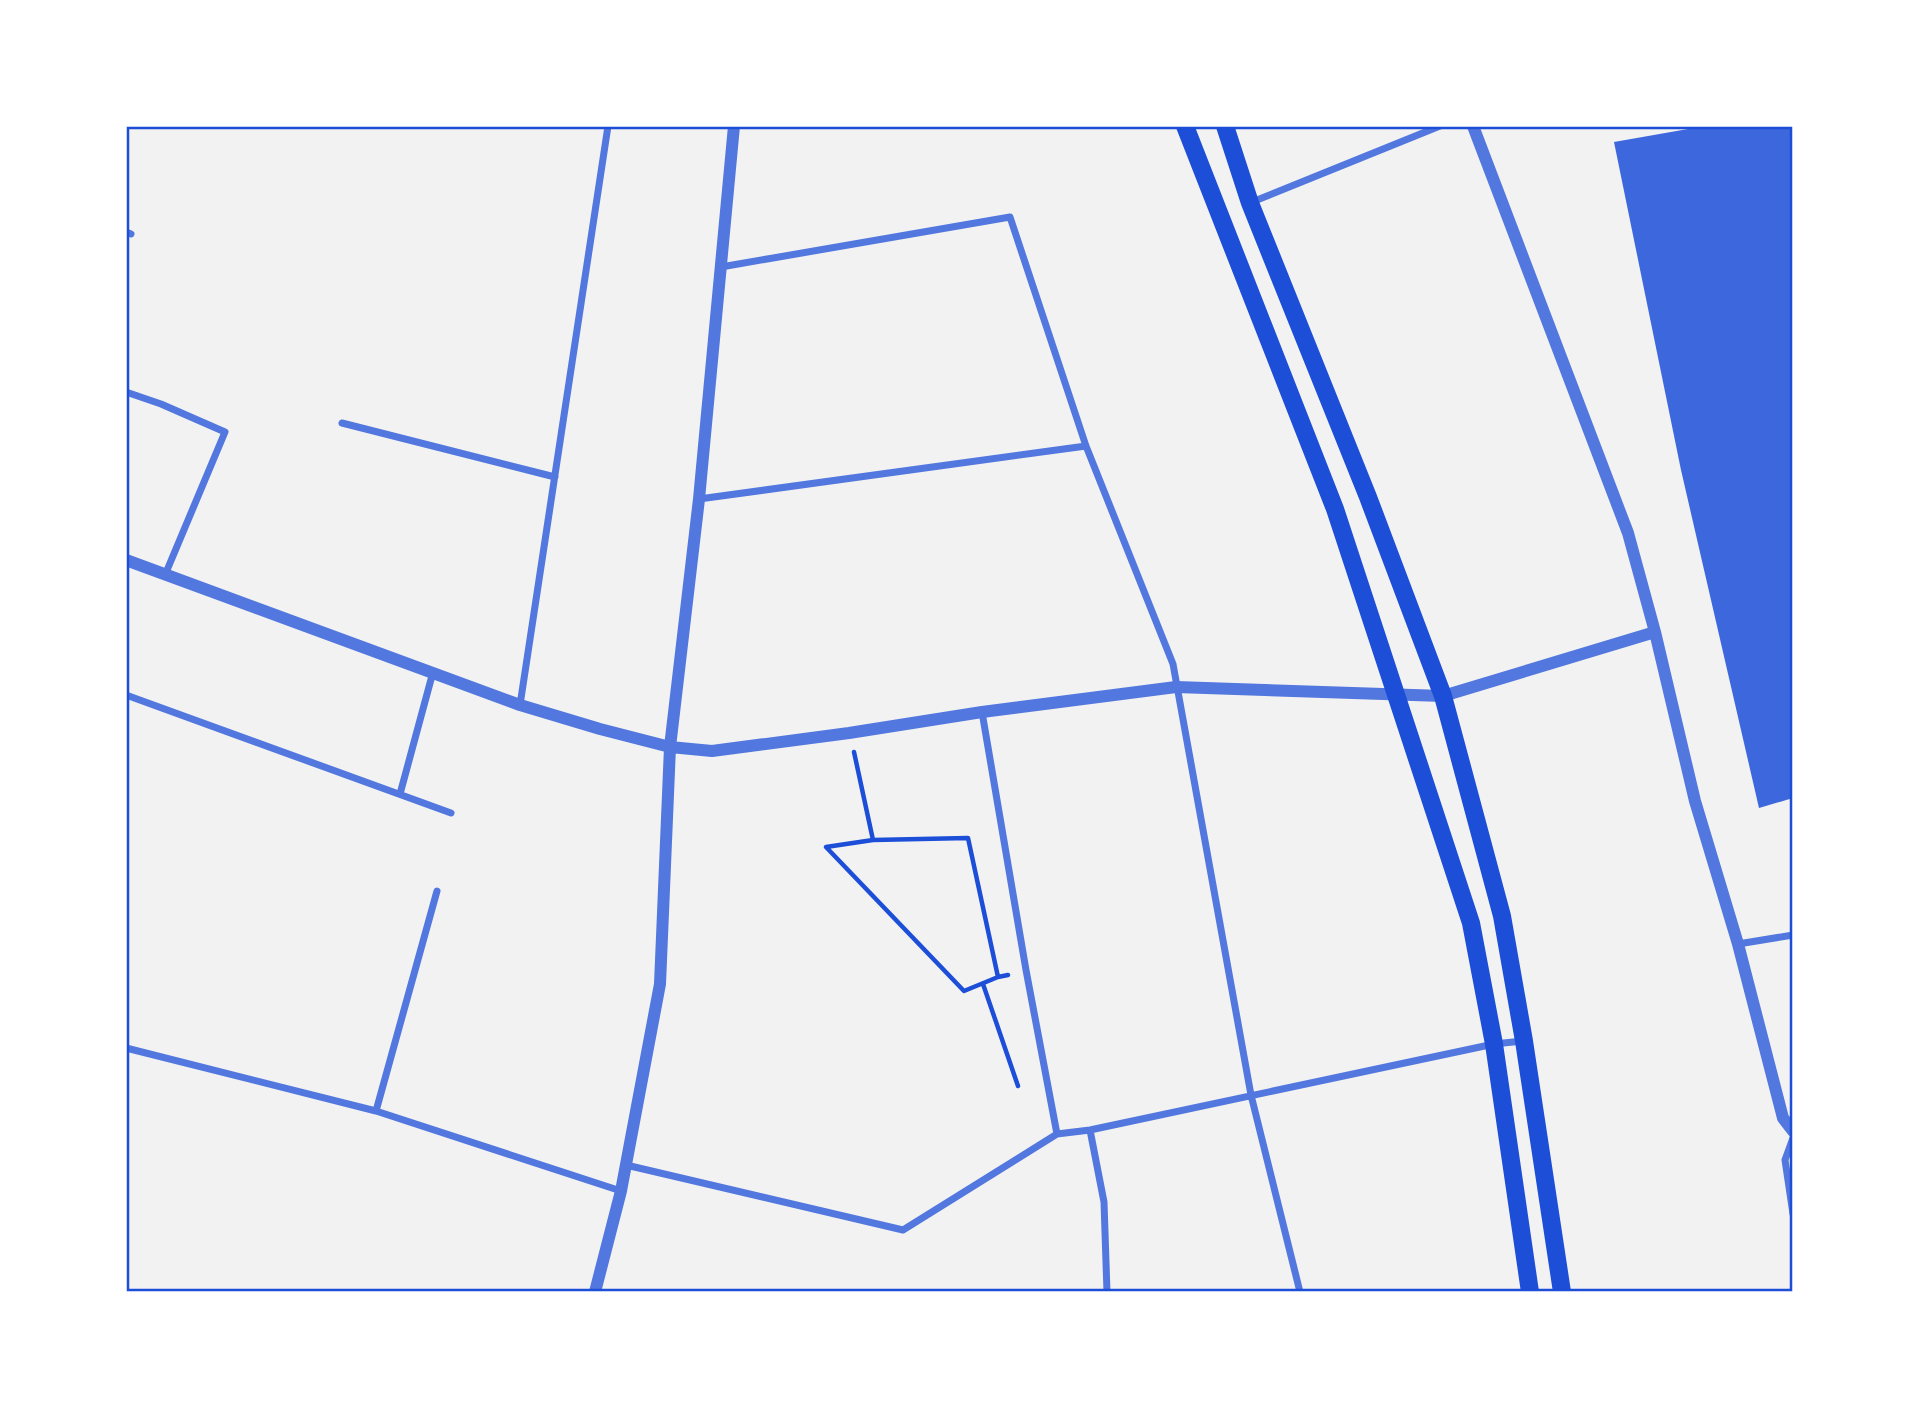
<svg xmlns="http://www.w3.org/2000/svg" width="1919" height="1418" viewBox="0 0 1919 1418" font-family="'Zilla Slab',serif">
  <rect width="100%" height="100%" fill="#f2f2f2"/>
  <!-- building -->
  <path fill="#3d67dc" d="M1705,126h88v672l-34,10 -78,-338 -67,-328z"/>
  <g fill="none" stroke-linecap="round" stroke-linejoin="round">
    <!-- path -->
    <path stroke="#1d4ed8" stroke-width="4.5" d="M854,752l19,88 95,-2 30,139 10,-2
      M873,840l-47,7 138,144 34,-14
      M983,984l35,102"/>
    <!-- minor -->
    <path stroke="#5277de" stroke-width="7" d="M1252,202l188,-76
      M126,232l5,2
      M721,267l289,-50 76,229 87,218 78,431 49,197
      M126,392l35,12 64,28 -60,143
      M342,423l213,54
      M699,499l387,-53
      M126,695l325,118
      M520,705l88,-579
      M982,712l44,258 31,164 33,-4 404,-86 29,-3
      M400,794l33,-122
      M1738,944l55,-9
      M126,1048l250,63 245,80
      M376,1111l61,-220
      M1090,1130l14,72 3,90
      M1793,1138l-8,22 8,54
      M626,1165l277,65 154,-96"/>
    <!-- tertiary -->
    <path stroke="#5277de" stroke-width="12" d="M1473,126l155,407 27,99 40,169 43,143 45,174 10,13
      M126,560l394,145 80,24 70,18 42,4 137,-18 133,-21 194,-25 267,9 212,-64
      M595,1292l26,-101 39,-207 10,-237 29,-248 35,-373"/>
    <!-- primary -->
    <path stroke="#1d4ed8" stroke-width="18" d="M1185,126l150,383 136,414 23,121 36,248
      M1225,126l25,77 118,294 75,199 59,220 22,125 38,251"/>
  </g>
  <!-- border -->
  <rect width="1919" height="1418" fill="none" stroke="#ffffff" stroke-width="256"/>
  <rect x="128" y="128" width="1663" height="1162" fill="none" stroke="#1d4ed8" stroke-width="2.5"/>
</svg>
